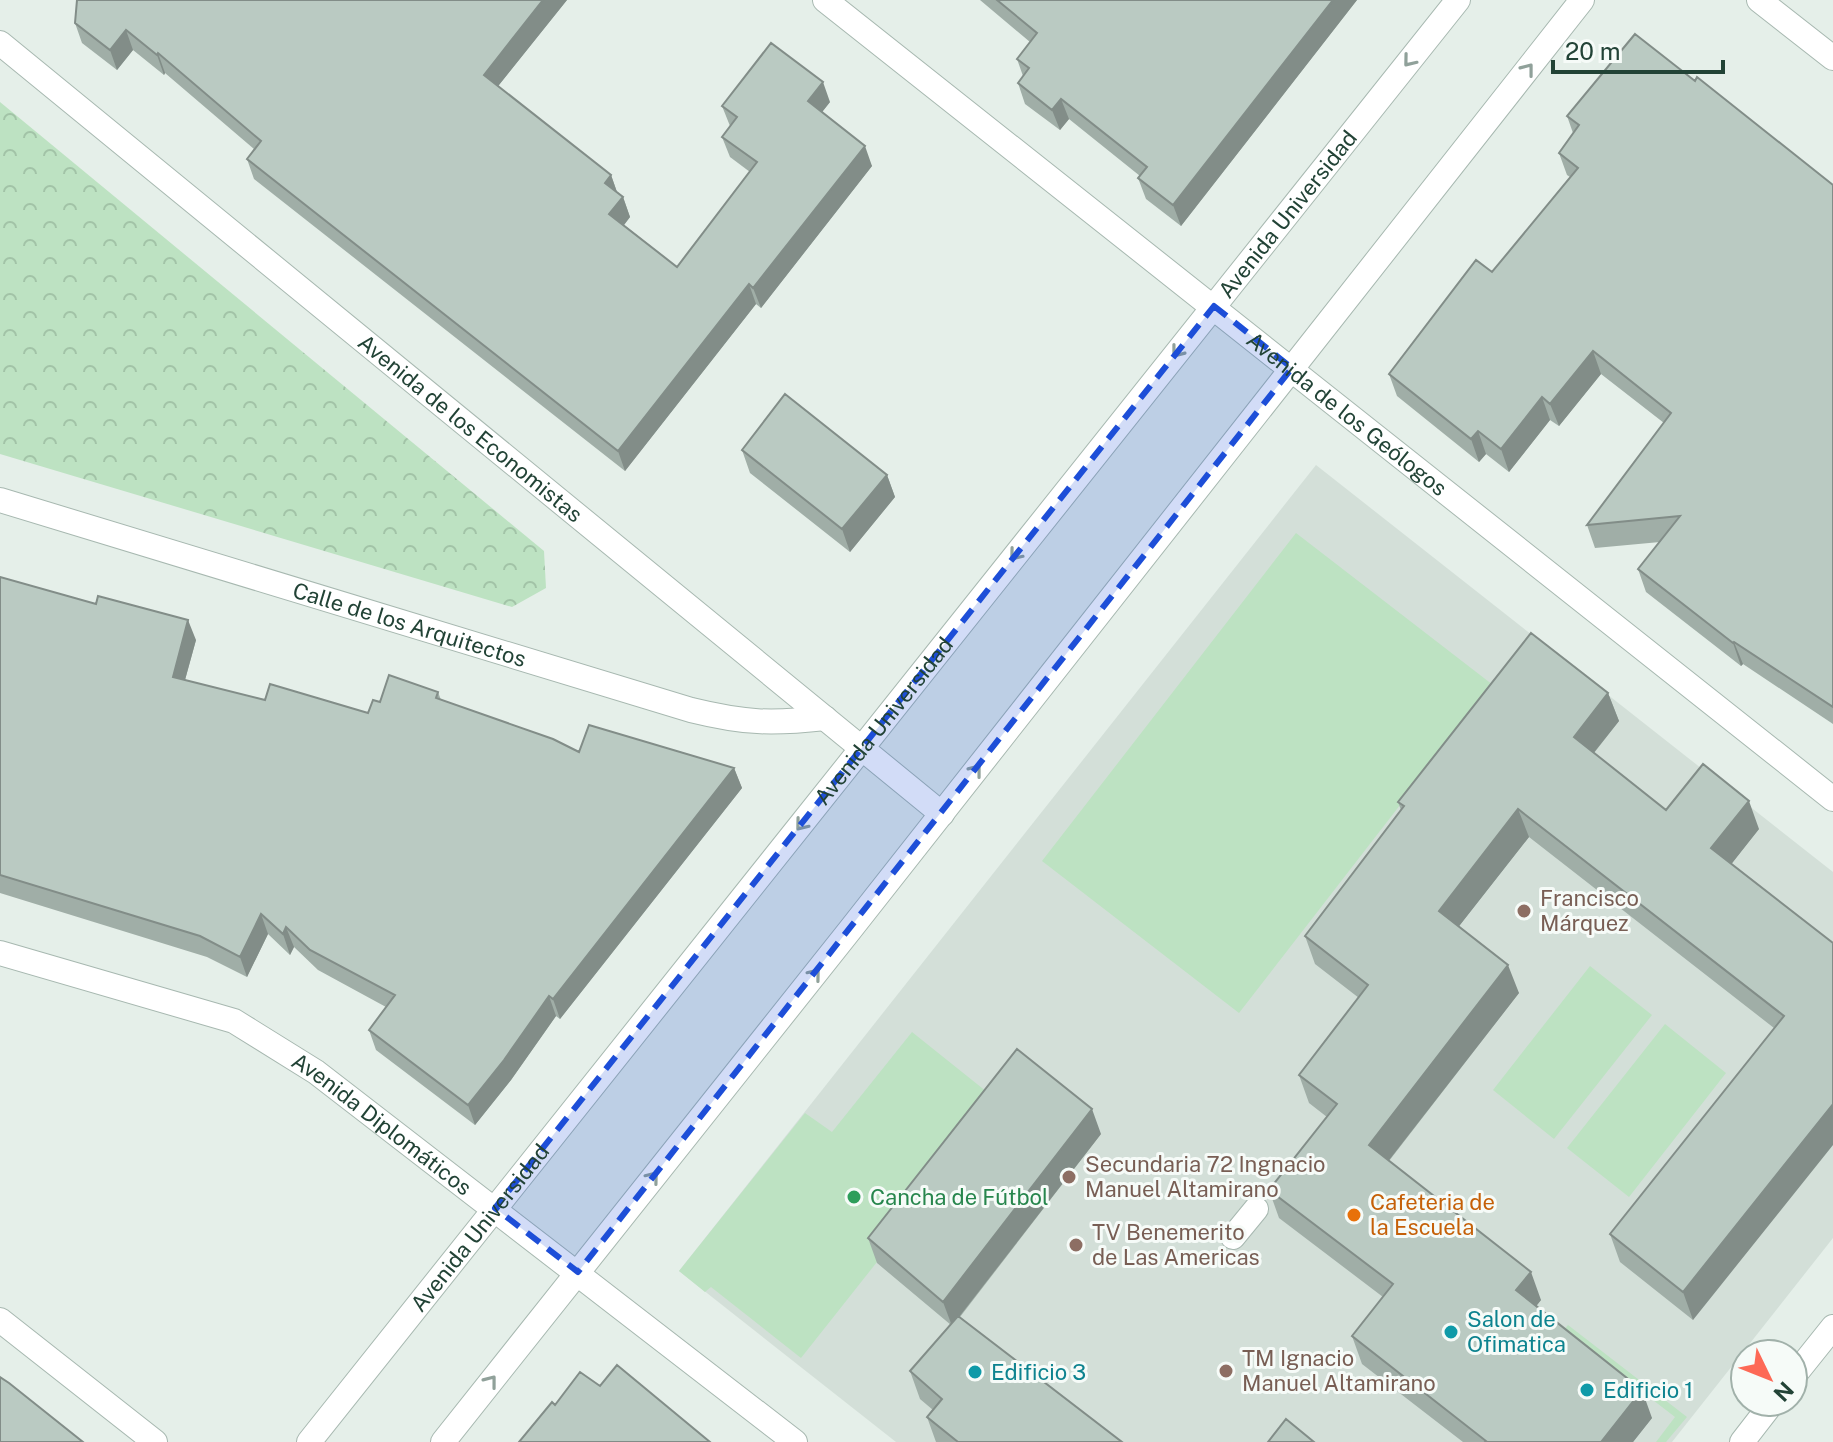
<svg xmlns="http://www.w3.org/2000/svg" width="1833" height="1442" viewBox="0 0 1833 1442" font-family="'Public Sans',sans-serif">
  <defs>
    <pattern id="park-crowns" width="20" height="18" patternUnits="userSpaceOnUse" patternTransform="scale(2)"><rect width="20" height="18" fill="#bde2c2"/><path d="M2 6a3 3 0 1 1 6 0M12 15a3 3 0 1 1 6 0" fill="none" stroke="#a2c3a7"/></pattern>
  </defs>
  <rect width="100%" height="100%" fill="#e5efe9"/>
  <!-- built -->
  <path fill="#d3dfd8" d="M1316,465l517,407v366l-161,204h-776l-217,-171z"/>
  <!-- park -->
  <path fill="url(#park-crowns)" d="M0,102l544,449 2,37 -34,19 -512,-153z"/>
  <!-- garden -->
  <path fill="#bde2c2" d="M1296,533l197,152 -254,328 -197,-152z
    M1590,966l62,49 -98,124 -61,-49z
    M1665,1024l61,49 -97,124 -62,-49z
    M912,1032l90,72 -201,254 -90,-71 -6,5 -26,-21 126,-158 27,19z
    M1568,1325l119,92 -21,25h-10l19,-25 -104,-80 -14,1z"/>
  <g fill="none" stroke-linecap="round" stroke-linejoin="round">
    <!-- pedestrian casing -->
    <g stroke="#a7b8b0" stroke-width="26">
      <path id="pedestrian" d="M1233,1237l23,-28"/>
    </g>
    <!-- minor casing -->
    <g stroke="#a7b8b0" stroke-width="26">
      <g id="minor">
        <path id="s1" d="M825,0l1008,799"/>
        <path d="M1759,0l74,58"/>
        <path id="s2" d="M0,43l942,771"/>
        <path id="s3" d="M0,500l691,210c53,13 80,14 134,8"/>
        <path id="s4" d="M0,953l234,68 82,51 479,370"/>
        <path d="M0,1320l155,122"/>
        <path d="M1793,1377l40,-50"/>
        <path d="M1742,1442l31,-40"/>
      </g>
    </g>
    <!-- tertiary casing -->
    <g stroke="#a7b8b0" stroke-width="26">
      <g id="tertiary">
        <path id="s5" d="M309,1442l1149,-1442"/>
        <path d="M443,1442l407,-512 732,-930"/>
      </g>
    </g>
    <!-- pedestrian -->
    <use href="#pedestrian" stroke="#fff" stroke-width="24"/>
    <!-- minor -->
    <use href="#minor" stroke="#fff" stroke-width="24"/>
    <!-- tertiary -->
    <use href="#tertiary" stroke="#fff" stroke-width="24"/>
  </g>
  <!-- wall -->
  <path fill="#a0aea7" d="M77,0h490l-69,86 113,89 6,17 6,5 7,20 -6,8 53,42 73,-95 -20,-15 -8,-20 8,-11 -8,-20 108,-4 -8,10 50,54 -111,142 -5,-4 -131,167 -371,-292 -7,-20 7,-10 -89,-76 -1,2 -31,-25 -16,20 -35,-27 -7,-20z
    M980,0h377l-176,226 -35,-27 -8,-21 2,-2 -71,-57 -9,11 -35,-26 -7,-21 5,-7 -6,-17 13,-17z
    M1695,81l138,104v539l-90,-60 -2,2 -95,-74 -8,-23 22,-27 -65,6 -8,-23 77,-102 -63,-49 -42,52 -9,-6 -41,52 -23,-18 -7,8 -82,-66 -8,-22 103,-102 78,-95 -3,-2 -8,-22 14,-20 -6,-17z
    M742,450l145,25 8,22 -45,55 -100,-79z
    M0,577l196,63 -11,40 80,20 103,13 12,-11 58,-10 3,8 138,52 155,16 8,20 -182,231 -4,-3 -45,64 -36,45 -99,-75 -7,-20 17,-23 -68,-37 -24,-23 -4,8 -22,-21 -21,43 -40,-20 -207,-64z
    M1608,693l11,28 -25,32 72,57 93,19 -28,35 102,79 -140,377 -73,-58 -10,-28 164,-206 -245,-191 -70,89 60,67 -130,168 152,139 -5,6 116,112 -19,24h-170l-101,-78 -10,-28 31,-39 -104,-79 -10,-28 58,-73 -18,-14 -10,-28 60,-77 -44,-34 -10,-28 96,-126 -3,-8z
    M1101,1134l-141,183 162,125h-186l-9,-25 6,-7 -13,-11 -10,-28 41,-46 -74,-62 -9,-25z"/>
  <!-- shaded-wall -->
  <path fill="#828d88" d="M543,0h24l-76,95 -7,-20z
    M1333,0h24l-176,226 -8,-21z
    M126,30l7,20 -16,20 -7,-20z
    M158,53l7,20 -1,2 -7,-20z
    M823,82l7,20 -15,19 -7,-20z
    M1061,99l8,20 -9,11 -8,-20z
    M865,146l7,20 -111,142 -8,-20z
    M611,175l7,20 -13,-12z
    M623,197l7,20 -13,17 -8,-20z
    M749,284l7,20 -131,167 -7,-20z
    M1593,351l8,23 -42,52 -9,-22z
    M1542,397l8,23 -41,52 -8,-23z
    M1478,431l8,23 -7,8 -8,-23z
    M887,475l8,22 -45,55 -8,-23z
    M188,620l8,20 -16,58 -7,-21z
    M1734,642l9,22 -2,2 -8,-23z
    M1608,693l11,28 -35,44 -10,-28z
    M734,768l8,20 -182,231 -7,-20z
    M1749,801l10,28 -37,47 -11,-28z
    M1518,809l11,28 -80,102 -10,-28z
    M261,914l7,20 -21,43 -7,-20z
    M286,927l8,20 -4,8 -7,-21z
    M1508,965l11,28 -140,180 -10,-28z
    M549,996l7,20 -45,64 -36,45 -7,-20z
    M1833,1104v41l-140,175 -10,-28z
    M1092,1109l9,25 -149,192 -9,-24z
    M1531,1272l10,28 -15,19 -10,-29z
    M1642,1390l10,28 -19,24h-32z"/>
  <!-- building -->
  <path fill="#bacac2" stroke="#828d88" stroke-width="2" d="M77,0h466l-59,75 127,100 -6,8 18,14 -14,17 68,53 80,-105 -35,-25 15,-20 -15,-11 49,-63 52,39 -15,19 57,45 -112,142 -4,-4 -131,167 -371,-292 14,-18 -103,-88 -1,2 -31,-25 -16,20 -35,-27z
    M997,0h336l-160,205 -35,-27 9,-11 -86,-68 -9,11 -34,-27 11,-15 -12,-9 20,-26z
    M1635,34l60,47 2,-4 136,108v522l-99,-65 -1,1 -95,-74 42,-53 -93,9 84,-112 -78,-62 -43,53 -8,-7 -41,52 -23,-18 -7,8 -82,-65 87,-114 16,12 86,-104 -19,-15 20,-28 -12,-9z
    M785,394l102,81 -45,54 -100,-79z
    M0,577l96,27 2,-8 90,24 -15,57 92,23 5,-16 98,29 5,-13 7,2 9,-27 49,17 -2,6 117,41 26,13 10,-27 145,43 -181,231 -4,-3 -45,64 -36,45 -99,-75 26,-35 -85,-45 -24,-23 -3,7 -22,-20 -21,43 -40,-21 -200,-61z
    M1531,633l77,60 -34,44 92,73 37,-46 46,37 -38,47 122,95v161l-150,188 -73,-58 174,-218 -266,-207 -79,102 69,54 -139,180 162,127 -15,18 126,100 -41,52h-116l1,-1 -134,-105 41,-52 -124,-94 68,-86 -38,-29 69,-90 -63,-49 99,-130 -6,-4z
    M1017,1049l75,60 -149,193 -75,-64z
    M958,1316l164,126h-164l-31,-25 15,-18 -32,-28z
    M617,1365l93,77h-191l33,-40 3,3 25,-33 20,14z
    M0,1377l9,6 74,59h-83z
    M1286,1419l28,23h-46z"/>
  <!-- one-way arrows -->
  <defs><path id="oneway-chevron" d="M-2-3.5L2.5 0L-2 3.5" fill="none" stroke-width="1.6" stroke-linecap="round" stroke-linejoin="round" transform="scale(2)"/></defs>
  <g stroke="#90a19a">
    <use href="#oneway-chevron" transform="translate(1409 61) rotate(129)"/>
    <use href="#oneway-chevron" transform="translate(1528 69) rotate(-52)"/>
    <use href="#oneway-chevron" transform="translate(1177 352) rotate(128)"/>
    <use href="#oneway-chevron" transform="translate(1015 555) rotate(129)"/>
    <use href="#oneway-chevron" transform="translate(976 770) rotate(-52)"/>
    <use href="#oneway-chevron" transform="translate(801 825) rotate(129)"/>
    <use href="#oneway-chevron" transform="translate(815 974) rotate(-51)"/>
    <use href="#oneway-chevron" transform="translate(653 1177) rotate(-51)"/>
    <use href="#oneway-chevron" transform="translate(491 1381) rotate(-52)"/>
  </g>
  <!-- marked area -->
  <path fill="#1d4ed8" fill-opacity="0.2" stroke="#1d4ed8" stroke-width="6" stroke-dasharray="16 10" stroke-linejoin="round" d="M1214,306l78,62 -714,904 -83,-64z"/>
  <!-- markers -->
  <g fill="#8d6e63" stroke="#f6fbf8" stroke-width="3">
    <circle cx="1524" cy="911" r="8"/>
    <circle cx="1069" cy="1177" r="8"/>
    <circle cx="1076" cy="1245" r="8"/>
    <circle cx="1226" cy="1371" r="8"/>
  </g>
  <circle fill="#2e9e5b" stroke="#f6fbf8" stroke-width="3" cx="854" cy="1197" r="8"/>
  <circle fill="#e8710a" stroke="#f6fbf8" stroke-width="3" cx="1354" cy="1215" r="8"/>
  <g fill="#0f9aa8" stroke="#f6fbf8" stroke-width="3">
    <circle cx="1451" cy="1332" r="8"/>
    <circle cx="975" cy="1372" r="8"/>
    <circle cx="1587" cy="1390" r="8"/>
  </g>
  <g text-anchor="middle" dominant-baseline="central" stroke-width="6" stroke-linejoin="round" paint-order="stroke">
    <!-- street labels -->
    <g font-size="22" fill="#224336" stroke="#f6fbf8">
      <text stroke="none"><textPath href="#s5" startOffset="1570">Avenida Universidad</textPath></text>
      <text stroke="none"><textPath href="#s1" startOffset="666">Avenida de los Geólogos</textPath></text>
      <text stroke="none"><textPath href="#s2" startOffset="608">Avenida de los Economistas</textPath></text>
      <text stroke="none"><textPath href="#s3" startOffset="428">Calle de los Arquitectos</textPath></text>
      <text stroke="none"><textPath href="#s5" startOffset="922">Avenida Universidad</textPath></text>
      <text stroke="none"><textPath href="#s4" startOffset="424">Avenida Diplomáticos</textPath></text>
      <text stroke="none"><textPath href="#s5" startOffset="274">Avenida Universidad</textPath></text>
    </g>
    <!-- education labels -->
    <g font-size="22" fill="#785e54" stroke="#f6fbf8" text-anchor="start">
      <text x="1540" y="898">Francisco<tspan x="1540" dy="25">Márquez</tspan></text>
      <text x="1085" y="1164">Secundaria 72 Ingnacio<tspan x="1085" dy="25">Manuel Altamirano</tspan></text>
      <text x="1092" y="1232">TV Benemerito<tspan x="1092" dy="25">de Las Americas</tspan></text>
      <text x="1242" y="1358">TM Ignacio<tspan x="1242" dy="25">Manuel Altamirano</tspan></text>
    </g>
    <!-- leisure labels -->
    <g font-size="22" fill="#27864d" stroke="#f6fbf8" text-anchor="start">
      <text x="870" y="1197">Cancha de Fútbol</text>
    </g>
    <!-- food labels -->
    <g font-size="22" fill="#c56008" stroke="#f6fbf8" text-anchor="start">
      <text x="1370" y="1202">Cafeteria de<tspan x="1370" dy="25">la Escuela</tspan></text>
    </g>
    <!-- culture labels -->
    <g font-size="22" fill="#0d838f" stroke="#f6fbf8" text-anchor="start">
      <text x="1467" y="1319">Salon de<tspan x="1467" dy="25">Ofimatica</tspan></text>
      <text x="991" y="1372">Edificio 3</text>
      <text x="1603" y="1390">Edificio 1</text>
    </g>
  </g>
  <!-- north arrow -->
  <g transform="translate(1769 1378) rotate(133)"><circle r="38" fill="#f6fbf8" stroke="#a1b1aa" stroke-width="2"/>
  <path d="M0-6L14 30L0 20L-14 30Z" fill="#fd6956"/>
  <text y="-12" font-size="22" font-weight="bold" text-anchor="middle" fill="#224336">N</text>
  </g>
  <!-- scale -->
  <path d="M1553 60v12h170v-12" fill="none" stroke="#224336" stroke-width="4"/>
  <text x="1565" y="60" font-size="24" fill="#224336" stroke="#f6fbf8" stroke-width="6" paint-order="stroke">20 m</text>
</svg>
